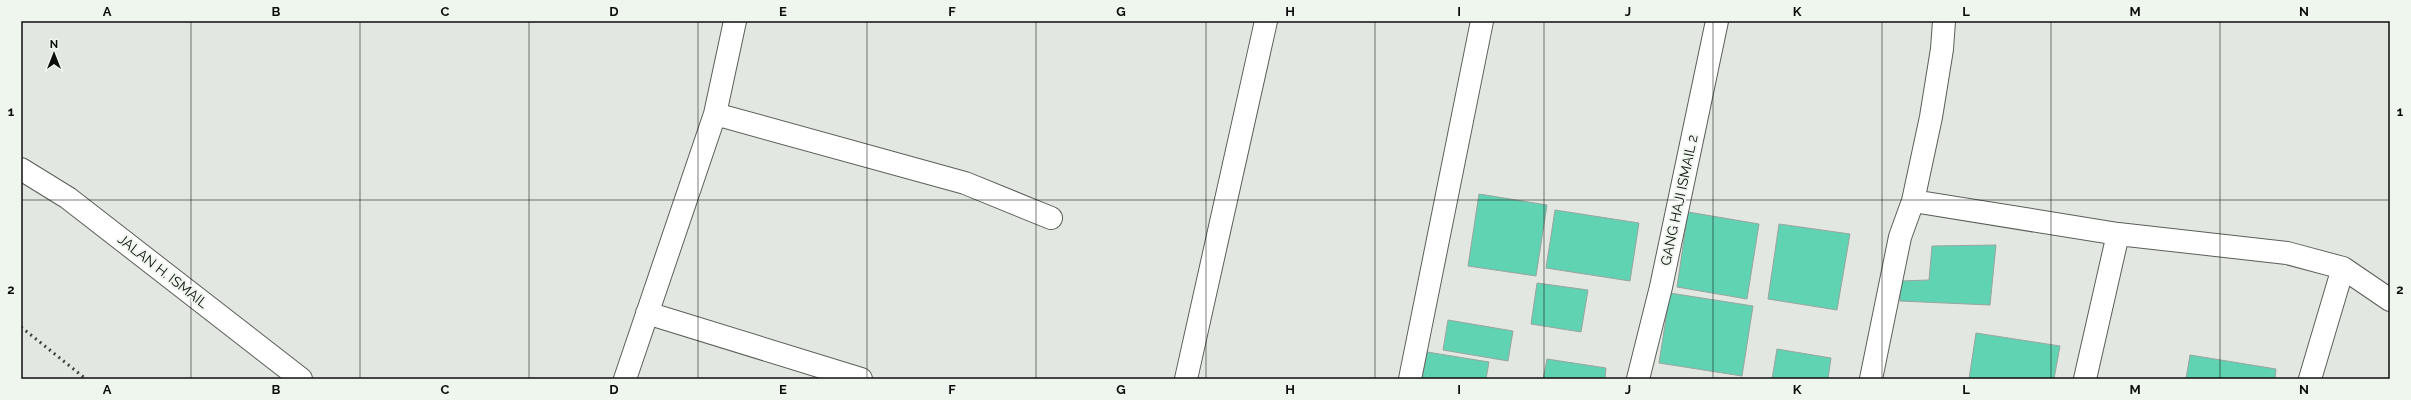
<svg xmlns="http://www.w3.org/2000/svg" width="2411" height="400" viewBox="0 0 2411 400" font-family="Raleway,sans-serif">
  <rect width="100%" height="100%" fill="#e2e8e1"/>
  <!-- building -->
  <path fill="#5fd3b2" stroke="#9aa4a0" d="M1479,194l68,11 -11,71 -68,-10z
    M1555,210l84,13 -9,58 -84,-13z
    M1688,212l71,12 -12,75 -70,-12z
    M1779,224l71,10 -13,76 -69,-11z
    M1996,245l-6,60 -90,-4v-20l29,-1 3,-34z
    M1537,283l51,7 -7,42 -50,-8z
    M1670,293l83,13 -11,70 -83,-13z
    M1448,320l65,11 -5,30 -65,-11z
    M1976,333l84,13 -6,33h-85z
    M1777,349l54,9 -3,21h-56z
    M1427,352l62,10 -3,17h-64z
    M2190,355l86,14 -1,10h-89z
    M1547,359l59,9 -1,11h-62z"/>
  <g fill="none" stroke-linecap="round" stroke-linejoin="round">
    <!-- minor casing -->
    <g stroke="#5a5f59" stroke-width="24">
      <path id="minor" d="M715,114l250,69 86,35
        M21,169l47,29 233,181
        M1913,201l205,33 169,19 56,15 47,32
        M647,313l214,66
        M625,379l90,-265 20,-93
        M1186,379l80,-358
        M1410,379l72,-358
        M1638,379l23,-92 56,-266
        M1871,379l29,-142 13,-36 18,-84 11,-68 2,-28
        M2085,379l33,-145
        M2310,379l33,-111"/>
    </g>
    <!-- minor -->
    <use href="#minor" stroke="#fff" stroke-width="22"/>
    <!-- rail -->
    <path stroke="#434642" stroke-width="3" stroke-dasharray="2 4" stroke-linecap="butt" d="M21,327l65,52"/>
  </g>
  <!-- grid -->
  <path fill="none" stroke="#0c0e0b" stroke-width="1" stroke-opacity="0.55" d="M191,21v358M360,21v358M529,21v358M698,21v358M867,21v358M1036,21v358M1206,21v358M1375,21v358M1544,21v358M1713,21v358M1882,21v358M2051,21v358M2220,21v358M21,200h2369"/>
  <g text-anchor="middle" dominant-baseline="central" stroke-width="4" stroke-linejoin="round" paint-order="stroke">
    <!-- street labels -->
    <g font-size="14" fill="#0c0e0b" stroke="#eff6ee">
      <text transform="translate(1679 200) rotate(-78)">GANG HAJI ISMAIL 2</text>
      <text transform="translate(163 271) rotate(38)">JALAN H. ISMAIL</text>
    </g>
  </g>
  <!-- border -->
  <rect width="2411" height="400" fill="none" stroke="#eff6ee" stroke-width="44"/>
  <!-- north arrow -->
  <g transform="translate(54 54)" stroke="#eff6ee" stroke-width="3" paint-order="stroke">
  <path d="M0-3L7 15L0 10L-7 15Z" fill="#0c0e0b"/>
  <text y="-6" font-size="11" font-weight="bold" text-anchor="middle" fill="#0c0e0b">N</text>
  </g>
  <rect x="22" y="22" width="2367" height="356" fill="none" stroke="#0c0e0b" stroke-width="1.5"/>
  <g font-size="13" text-anchor="middle" font-weight="bold" fill="#0c0e0b">
    <text x="107" y="16">A</text>
    <text x="276" y="16">B</text>
    <text x="445" y="16">C</text>
    <text x="614" y="16">D</text>
    <text x="783" y="16">E</text>
    <text x="952" y="16">F</text>
    <text x="1121" y="16">G</text>
    <text x="1290" y="16">H</text>
    <text x="1459" y="16">I</text>
    <text x="1628" y="16">J</text>
    <text x="1797" y="16">K</text>
    <text x="1966" y="16">L</text>
    <text x="2135" y="16">M</text>
    <text x="2304" y="16">N</text>
    <text x="11" y="116">1</text>
    <text x="2400" y="116">1</text>
    <text x="11" y="294">2</text>
    <text x="2400" y="294">2</text>
    <text x="107" y="394">A</text>
    <text x="276" y="394">B</text>
    <text x="445" y="394">C</text>
    <text x="614" y="394">D</text>
    <text x="783" y="394">E</text>
    <text x="952" y="394">F</text>
    <text x="1121" y="394">G</text>
    <text x="1290" y="394">H</text>
    <text x="1459" y="394">I</text>
    <text x="1628" y="394">J</text>
    <text x="1797" y="394">K</text>
    <text x="1966" y="394">L</text>
    <text x="2135" y="394">M</text>
    <text x="2304" y="394">N</text>
  </g>
</svg>
